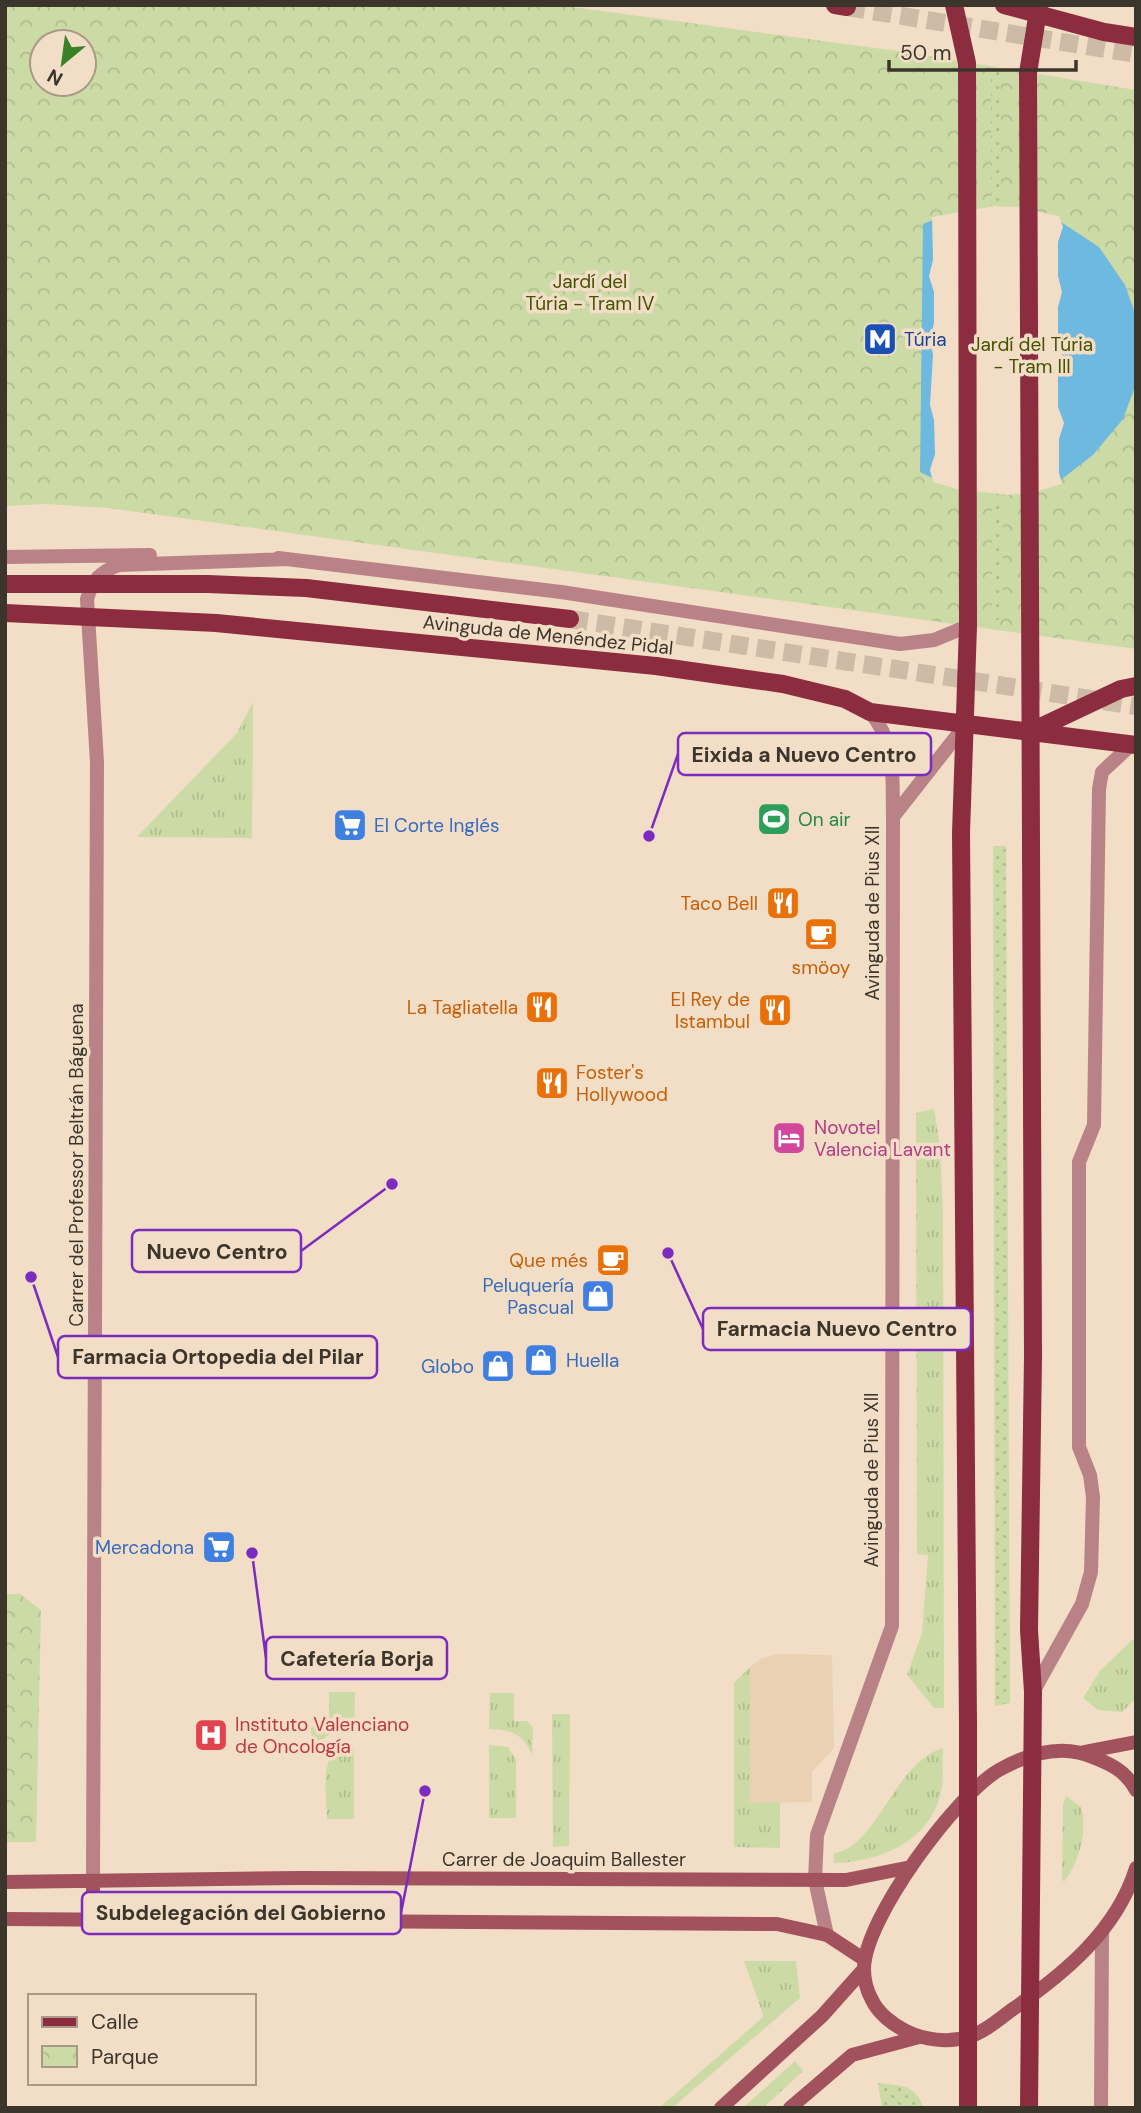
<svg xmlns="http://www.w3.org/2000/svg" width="1141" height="2113" viewBox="0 0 1141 2113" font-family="'DM Sans',sans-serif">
  <defs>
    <pattern id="grass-tufts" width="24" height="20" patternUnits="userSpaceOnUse" patternTransform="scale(1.75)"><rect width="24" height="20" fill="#ccdba5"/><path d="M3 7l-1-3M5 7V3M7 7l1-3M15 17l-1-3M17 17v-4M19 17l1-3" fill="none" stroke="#b0bd8e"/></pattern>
    <pattern id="park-crowns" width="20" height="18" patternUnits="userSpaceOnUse" patternTransform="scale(1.75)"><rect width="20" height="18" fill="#ccdba5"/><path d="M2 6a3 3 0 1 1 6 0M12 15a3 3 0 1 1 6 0" fill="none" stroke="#b0bd8e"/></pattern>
    <pattern id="garden-dots" width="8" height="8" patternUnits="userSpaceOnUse" patternTransform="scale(1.75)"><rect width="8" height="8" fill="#ccdba5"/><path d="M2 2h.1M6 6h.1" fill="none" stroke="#b0bd8e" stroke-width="1.8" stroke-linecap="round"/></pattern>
  </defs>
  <rect width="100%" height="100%" fill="#f2ddc6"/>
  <!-- built -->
  <path fill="#ebd1b4" d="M777,1654l55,1 2,93 -22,24v30l-62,1v-136l12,-9z"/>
  <!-- grass -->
  <path fill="url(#grass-tufts)" d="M253,702l-1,136 -115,-1 100,-104z
    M934,1109l6,36 3,69 1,494h-10l-27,-33 15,-42 6,-78 -11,-1 -1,-441z
    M1132,1640l3,1 -1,59 -12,12 -24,-2 -15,-12 17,-27z
    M750,1667v136l30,-1v46l-46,-1v-164z
    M329,1692h26l-1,38c-20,0 -34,5 -42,26l-1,-28 6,-8h12z
    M490,1693h24v28h13l6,6 -1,29c-7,-22 -22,-27 -43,-27z
    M552,1714h18l-1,132 -16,1z
    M489,1745l19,2 8,13v58h-27z
    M345,1746l9,1v72h-27c0,-22 -9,-66 18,-73z
    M943,1748c-1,14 1,30 -2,44 -11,50 -62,70 -107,71v-10c42,-4 61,-92 109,-105z
    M1066,1796l15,11c7,23 -2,56 -17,75l-2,-3 1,-74z
    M744,1961h52l4,37 -128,110h-13l103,-90 1,-4z
    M795,2061l8,10 -40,37h-20z"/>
  <!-- park -->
  <path fill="url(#park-crowns)" fill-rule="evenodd" d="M5,5h553l347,47 231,38v559l-1028,-141 -62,-4 -41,2zM42,42h42v42h-42z
    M5,1594h15l21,16 -5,232h-31z"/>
  <!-- garden -->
  <path fill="url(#garden-dots)" d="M991,69l10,1 2,550h-11z
    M993,846h13l4,857 -15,3z
    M878,2083c22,3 37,0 46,25h-42z"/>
  <!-- water -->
  <path fill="#6eb9e0" d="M946,215l112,5 41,27 26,38 11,31v68l-13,35 -30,36 -35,27 -122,-2 -16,-8 3,-248z"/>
  <!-- pier -->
  <path fill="#f2ddc6" d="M994,206l23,1 42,9 4,11 -5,15v34l4,16 -4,15v35l5,15 -5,17v33l6,16 -5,16v34l3,11 -27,8 -27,3 -51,-6 -24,-7 -3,-12 5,-16 -1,-34 -4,-15 3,-50 -3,-15 4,-17v-31l-5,-16 4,-16 -1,-43z"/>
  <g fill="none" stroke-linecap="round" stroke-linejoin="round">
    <!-- primary-tunnel -->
    <path stroke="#cebba7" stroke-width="18" stroke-dasharray="18 9" stroke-linecap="butt" d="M847,7l289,47
      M570,619l566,87"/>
    <!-- street -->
    <path stroke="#b98287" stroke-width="14" d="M5,557l145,-2
      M278,558l283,34 339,52 34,-4 34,-14
      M870,712c27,32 22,65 23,105
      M1033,1692l49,-88 9,-32 2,-75 -3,-22 -11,-28v-285l15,-37 5,-336 3,-17 30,-28
      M93,1881l4,-1119 -10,-163c6,-20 13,-27 32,-34l169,-6
      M827,1935l-12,-55 2,-45 75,-209 1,-809 73,-93
      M1101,2108l1,-176"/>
    <!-- secondary -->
    <path stroke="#a1525c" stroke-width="14" d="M1084,1752l52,-10
      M1136,1790c-10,-18 -23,-25 -41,-32 -32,-15 -66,-5 -96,12 -42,24 -135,149 -135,199 0,10 3,22 8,31 6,13 21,25 34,31 18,9 42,12 62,6 17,-5 31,-18 45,-28 52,-36 104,-79 123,-141
      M5,1882l295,-4 546,2 65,-13
      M5,1919l772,5 50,11 38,25
      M93,1920v-39
      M721,2108l101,-92 42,-47
      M790,2108l62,-53 67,-18"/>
    <!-- primary -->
    <path stroke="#8c2c3f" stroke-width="18" d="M835,5l12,2
      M954,5l13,58 1,563 -7,207 7,891v384
      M1004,5l100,27 32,5
      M5,584h203l98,4 264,31
      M5,613l211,10 440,43 127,18 62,15 25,13 266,33
      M1030,732l91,-43 15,-3
      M1029,2108l4,-416 -4,-62 4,-273 -5,-1284 11,-68"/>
  </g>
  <!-- icons -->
  <defs>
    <g id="metro-square" transform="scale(1.75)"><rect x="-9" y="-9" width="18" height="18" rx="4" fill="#1a4fb4" stroke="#f2ddc6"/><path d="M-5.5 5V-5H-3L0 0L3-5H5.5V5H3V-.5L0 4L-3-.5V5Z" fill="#fff"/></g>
    <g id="stadium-square" transform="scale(1.75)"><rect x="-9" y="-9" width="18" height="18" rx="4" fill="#2e9e5b" stroke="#f2ddc6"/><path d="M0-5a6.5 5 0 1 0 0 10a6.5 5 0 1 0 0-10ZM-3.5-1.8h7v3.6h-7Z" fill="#fff"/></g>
    <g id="supermarket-square" transform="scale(1.75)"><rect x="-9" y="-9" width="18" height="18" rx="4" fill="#3f7fe0" stroke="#f2ddc6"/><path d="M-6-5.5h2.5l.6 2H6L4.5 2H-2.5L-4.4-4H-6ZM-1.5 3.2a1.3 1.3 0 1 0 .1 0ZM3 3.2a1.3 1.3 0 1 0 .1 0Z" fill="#fff"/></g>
    <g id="restaurant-square" transform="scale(1.75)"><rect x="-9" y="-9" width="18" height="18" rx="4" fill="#e8710a" stroke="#f2ddc6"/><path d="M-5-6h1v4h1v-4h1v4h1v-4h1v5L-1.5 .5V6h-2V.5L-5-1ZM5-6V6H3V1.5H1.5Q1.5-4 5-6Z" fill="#fff"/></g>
    <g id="cafe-square" transform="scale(1.75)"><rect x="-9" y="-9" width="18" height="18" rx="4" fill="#e8710a" stroke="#f2ddc6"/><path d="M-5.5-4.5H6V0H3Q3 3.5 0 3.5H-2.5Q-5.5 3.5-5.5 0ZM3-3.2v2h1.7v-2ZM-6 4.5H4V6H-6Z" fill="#fff"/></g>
    <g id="hotel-square" transform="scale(1.75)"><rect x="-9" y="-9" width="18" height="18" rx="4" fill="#d1479c" stroke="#f2ddc6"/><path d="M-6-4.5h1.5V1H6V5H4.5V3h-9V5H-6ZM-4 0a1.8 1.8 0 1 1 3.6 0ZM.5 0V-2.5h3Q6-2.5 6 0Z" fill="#fff"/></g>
    <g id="shop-square" transform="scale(1.75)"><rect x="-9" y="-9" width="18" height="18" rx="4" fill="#3f7fe0" stroke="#f2ddc6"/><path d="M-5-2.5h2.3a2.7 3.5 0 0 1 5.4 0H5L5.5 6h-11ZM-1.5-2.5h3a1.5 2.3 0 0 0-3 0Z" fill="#fff"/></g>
    <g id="hospital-square" transform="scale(1.75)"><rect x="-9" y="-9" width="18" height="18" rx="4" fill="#e0444e" stroke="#f2ddc6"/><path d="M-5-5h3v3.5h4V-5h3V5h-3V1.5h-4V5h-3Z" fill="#fff"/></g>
  </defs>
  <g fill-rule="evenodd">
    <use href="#metro-square" x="880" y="339"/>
    <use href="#stadium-square" x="774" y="819"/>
    <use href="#supermarket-square" x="350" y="825"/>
    <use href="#restaurant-square" x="783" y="903"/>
    <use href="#cafe-square" x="821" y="934"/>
    <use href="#restaurant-square" x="542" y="1007"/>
    <use href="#restaurant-square" x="775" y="1010"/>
    <use href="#restaurant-square" x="552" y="1083"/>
    <use href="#hotel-square" x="789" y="1138"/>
    <use href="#cafe-square" x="613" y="1260"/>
    <use href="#shop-square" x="598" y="1296"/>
    <use href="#shop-square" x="541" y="1360"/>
    <use href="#shop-square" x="498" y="1366"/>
    <use href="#supermarket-square" x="219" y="1547"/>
    <use href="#hospital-square" x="211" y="1735"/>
  </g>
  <g text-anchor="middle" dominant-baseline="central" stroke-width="7" stroke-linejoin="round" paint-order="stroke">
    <!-- park labels -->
    <g font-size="19" fill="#445300" stroke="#f2ddc6">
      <text x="590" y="281">Jardí del<tspan x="590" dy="22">Túria - Tram IV</tspan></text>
      <text x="1032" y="344">Jardí del Túria<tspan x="1032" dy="22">- Tram III</tspan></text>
    </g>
    <!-- transit labels -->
    <g font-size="19" fill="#164399" stroke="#f2ddc6" text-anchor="start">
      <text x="904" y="339">Túria</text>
    </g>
    <!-- street labels -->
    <g font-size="19" fill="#3c352b" stroke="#f2ddc6">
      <text transform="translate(548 635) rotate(6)">Avinguda de Menéndez Pidal</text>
      <text transform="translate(872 913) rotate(-90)">Avinguda de Pius XII</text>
      <text transform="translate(76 1165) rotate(-90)">Carrer del Professor Beltrán Báguena</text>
      <text transform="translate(871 1480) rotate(-90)">Avinguda de Pius XII</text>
      <text x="564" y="1859">Carrer de Joaquim Ballester</text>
    </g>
    <!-- leisure labels -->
    <g font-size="19" fill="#27864d" stroke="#f2ddc6" text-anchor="start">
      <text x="798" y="819">On air</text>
    </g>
    <!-- shop labels -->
    <g font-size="19" fill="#366cbe" stroke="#f2ddc6" text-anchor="end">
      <text x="374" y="825" text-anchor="start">El Corte Inglés</text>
      <text x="574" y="1285">Peluquería<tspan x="574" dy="22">Pascual</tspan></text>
      <text x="566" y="1360" text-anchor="start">Huella</text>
      <text x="474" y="1366">Globo</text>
      <text x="194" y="1547">Mercadona</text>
    </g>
    <!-- food labels -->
    <g font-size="19" fill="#c56008" stroke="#f2ddc6" text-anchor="end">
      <text x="758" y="903">Taco Bell</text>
      <text x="821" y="967" text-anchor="middle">smöoy</text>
      <text x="750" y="999">El Rey de<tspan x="750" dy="22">Istambul</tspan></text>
      <text x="518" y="1007">La Tagliatella</text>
      <text x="576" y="1072" text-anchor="start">Foster's<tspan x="576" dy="22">Hollywood</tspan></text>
      <text x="588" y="1260">Que més</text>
    </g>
    <!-- hotel labels -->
    <g font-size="19" fill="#b23c85" stroke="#f2ddc6" text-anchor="start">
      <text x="814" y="1127">Novotel<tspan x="814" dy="22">Valencia Lavant</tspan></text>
    </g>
    <!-- health labels -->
    <g font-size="19" fill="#be3a42" stroke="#f2ddc6" text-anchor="start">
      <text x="235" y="1724">Instituto Valenciano<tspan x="235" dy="22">de Oncología</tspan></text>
    </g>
  </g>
  <!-- callouts -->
  <path fill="none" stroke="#7b2cbf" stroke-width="2.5" d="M649 836L678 754M392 1184L301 1251M668 1253L703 1329M31 1277L58 1357M252 1553L266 1658M425 1791L401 1913"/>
  <g fill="#7b2cbf" stroke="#f2ddc6" stroke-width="2.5">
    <circle cx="649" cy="836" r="7"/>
    <circle cx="392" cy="1184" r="7"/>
    <circle cx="668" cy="1253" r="7"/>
    <circle cx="31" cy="1277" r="7"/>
    <circle cx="252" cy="1553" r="7"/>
    <circle cx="425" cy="1791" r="7"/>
  </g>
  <g fill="#f2ddc6" stroke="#7b2cbf" stroke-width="2.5">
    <rect x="678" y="733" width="253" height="42" rx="7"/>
    <rect x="132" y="1230" width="169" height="42" rx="7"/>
    <rect x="703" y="1308" width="268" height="42" rx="7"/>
    <rect x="58" y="1336" width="319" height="42" rx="7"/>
    <rect x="266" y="1637" width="181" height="42" rx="7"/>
    <rect x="82" y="1892" width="319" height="42" rx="7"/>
  </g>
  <g font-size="21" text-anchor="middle" font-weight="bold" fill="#3c352b">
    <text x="804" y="762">Eixida a Nuevo Centro</text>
    <text x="217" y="1259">Nuevo Centro</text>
    <text x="837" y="1336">Farmacia Nuevo Centro</text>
    <text x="218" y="1364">Farmacia Ortopedia del Pilar</text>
    <text x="357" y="1666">Cafetería Borja</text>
    <text x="241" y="1920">Subdelegación del Gobierno</text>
  </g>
  <!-- border -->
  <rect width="1141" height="2113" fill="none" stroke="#3c352b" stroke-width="14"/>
  <!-- legend -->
  <rect x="28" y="1994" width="228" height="91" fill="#f2ddc6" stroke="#a99a88" stroke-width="2"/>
  <rect x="42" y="2017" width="35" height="10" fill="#8c2c3f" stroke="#a99a88" stroke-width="2"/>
  <text x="91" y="2029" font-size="21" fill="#3c352b">Calle</text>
  <rect x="42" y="2046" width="35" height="21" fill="url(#park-crowns)" stroke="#a99a88" stroke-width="2"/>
  <text x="91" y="2064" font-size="21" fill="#3c352b">Parque</text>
  <!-- north arrow -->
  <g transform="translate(63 63) rotate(209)"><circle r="33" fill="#f2ddc6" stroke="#a99a88" stroke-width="2"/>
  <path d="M0-5L12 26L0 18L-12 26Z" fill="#388128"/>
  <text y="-10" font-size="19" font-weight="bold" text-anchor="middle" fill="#3c352b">N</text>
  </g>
  <!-- scale -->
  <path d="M889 60v10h187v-10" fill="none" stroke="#3c352b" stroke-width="3.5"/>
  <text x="900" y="60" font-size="21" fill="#3c352b" stroke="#f2ddc6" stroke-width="5" paint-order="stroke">50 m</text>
</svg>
